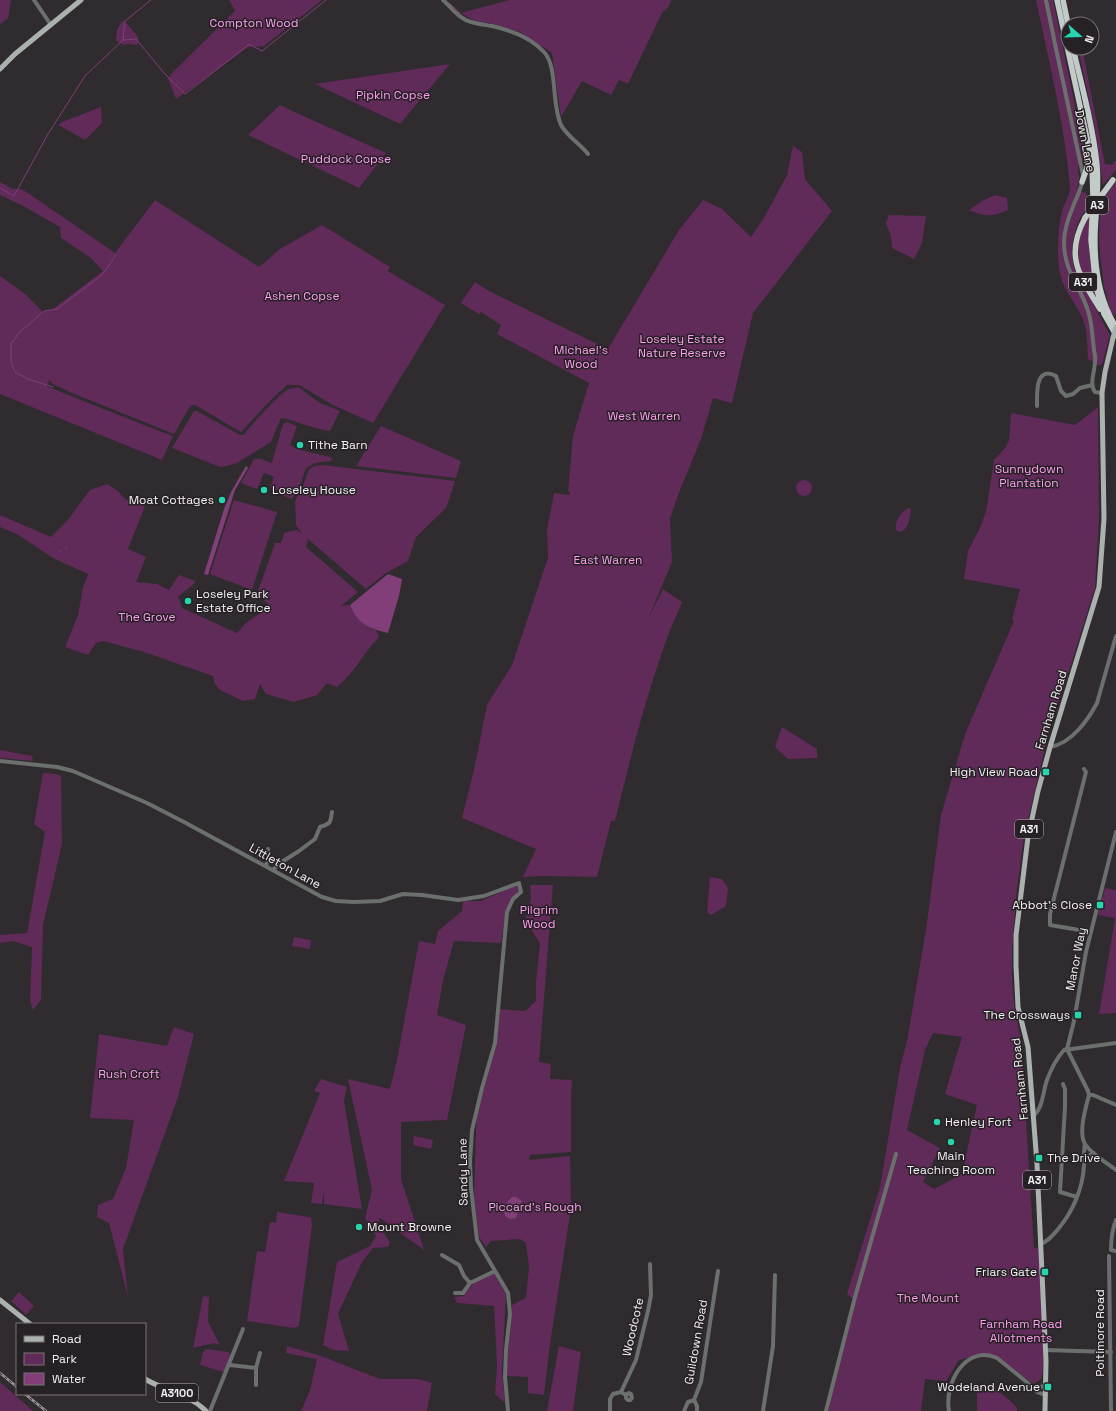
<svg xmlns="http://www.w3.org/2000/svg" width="1116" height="1411" viewBox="0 0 1116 1411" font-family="'Space Grotesk',sans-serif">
  <rect width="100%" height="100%" fill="#302b2f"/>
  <!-- green -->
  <path fill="#602a59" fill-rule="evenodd" d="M0,0h11l-3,18 -8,6z
    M229,0h93l-58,46 -16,1 -72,52 -8,-20 3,-5 64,-63z
    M509,0h162l-2,6 -7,7 -34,71 -9,-4 -8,15 -29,-14 -21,36 -9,-64 -32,-21 -23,-7 -24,-5 -12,-7z
    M1036,0h17l32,154 -1,7 -6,4 1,14 -2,11 9,3c6,14 -2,16 -7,28 -5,10 -7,22 -7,33 0,17 11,31 19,45 6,12 12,24 19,36l-8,30h-4l-10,-6c-1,-14 0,-31 -7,-44 -8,-16 -20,-28 -22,-47 -2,-18 -1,-39 3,-57 2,-7 8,-15 8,-23 -5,-63 -21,-126 -34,-188z
    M122,21l6,4 10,12v8l-11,-1 -4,1 -7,-5 1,-10z
    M1078,48h4l23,116 7,1 4,-5v10l-13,15 -8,-57z
    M450,64l-50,60 -85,-40z
    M280,105l10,5 96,43 -27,35 -111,-53z
    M101,107l1,16 -17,17 -27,-15 4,-3z
    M793,146l9,6 3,27 27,32 -79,102 -21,90 -19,-5 -12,41 -23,56 -8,24 2,43 -24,57 15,-30 19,13c-6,15 -14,31 -19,48 -20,56 -34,114 -48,171h-4l-14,56 -55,-1 -19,1 13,-28 -74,-31 12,-48 13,-65 25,-40 36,-107 -1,-28 7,-37 15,2 1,-3 -2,-1 5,-55 16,-53 -92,-49 4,-9 -20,-13 -2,2 -18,-11 14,-21 14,9 67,33 52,25 71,-119 24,-30 19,9 29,28 13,-19 23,-43z
    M1116,181v131l-1,4 -4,-3 -7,-27 -4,-33 -1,-18 2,-33z
    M0,182l13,7h8l7,4 87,60 40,-53 104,67 21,-18 42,-24 68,42 -2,4 57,34 -72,118 -40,-18 -34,-20h-12l-19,18 -27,29 -46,-27h-3l-3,3 -15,26 -102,-41 -19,-9 -4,-4 -1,4 -2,2 108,43 19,7 -11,24 -162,-66v-118l25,18 18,18 10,-3 50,-38 -12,-13 -30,-20 -1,-11 -35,-20 -25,-12z
    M995,195l12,3 1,12c-15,7 -24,7 -39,0l13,-9z
    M889,215l37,1 -4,27 -8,16 -22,-11 -1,-12 -5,-12z
    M1089,217v33l7,50c-18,-30 -26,-51 -7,-83z
    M298,387l22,16 20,8 -10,20c-17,-2 -32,-10 -49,-13l-10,24 -34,21 -10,3 -7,1 -48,-19 22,-37h3l43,24h3c10,-11 33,-39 46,-46 3,-1 7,-1 9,-2z
    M1098,407l1,112 -4,69 -39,124 -6,8 -3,10 -1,12 -4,19 -18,75 -8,60 -4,54v28l2,26 7,37 13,207h5l5,114 -3,17 -7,5 -37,-26 -15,-4 -23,6 -13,21 -21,-2 -4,32h-92l1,-12 25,-98 -8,-7 33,-107 20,-119 7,-27 19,-111 15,-115 24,-81 49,-113 -2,-1 8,-31 -56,-10 4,-28 11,-21 7,-18 8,-52 12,-13 3,-7 2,-27 64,12zM933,1033l29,4 -17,57 32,11 -15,69 -28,15 -11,-7 17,-34 -33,-18 18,-80z
    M287,422l10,4 -7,19c13,8 28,8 42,13l-1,3 -16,2 -6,3 -4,4 -5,16 -8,13 -14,-5v-3l-8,-4 4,-10 -10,-4 -7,16 -16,-6 13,-24h7l11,4 10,-36 1,-3z
    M381,426l80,35 -5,17 -100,-12z
    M323,465l132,16 -9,27 -30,29 -8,24 -22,12 -20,16 -58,-50 -2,8 52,45 -17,14 9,-1c5,12 13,21 26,25l3,7c-15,15 -25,37 -42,50l-10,-4 -10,12 -23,7 -28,-8 -6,-10 -5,15 -12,2 -23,-11 -5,-6 -2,-8 -69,-24 -41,-11 -7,2 -8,12 -23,-8 13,-32 5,-27 5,-14 -35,-16 -36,-24 -17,-7v-12l51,22 16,-16 23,-31 17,-6 11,7 7,8 20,7 -17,43 18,8 -10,25 21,2 12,6 10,-15 16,6 -1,3 -15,12 -1,-1 4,13 55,25 9,-10 24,-17 -13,-12 18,-51h6l3,-10 13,-3 5,4 -6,-9 -1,-24 8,-15 6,-17 6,-3z
    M796 488a8 8 0 1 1 16 0a8 8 0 1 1-16 0Z
    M234,500l43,12 -25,78 -42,-16z
    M909,508l2,1c-1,9 -2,21 -12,23l-3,-2c-2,-8 5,-19 13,-22z
    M782,727l35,22v9l-29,1 -13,-12z
    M0,750l32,6 1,5 -33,-3z
    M43,773l13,1 5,2 1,68 -19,81 -2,75 -8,10 -3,-10 2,-53 -19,-6 -13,2v-8l27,-2 18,-101 -11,-8z
    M710,877l12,2 6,9 -2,18 -15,9 -4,-3z
    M517,885l2,5 -13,19 -5,34 -47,-2 -11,39 -6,35 29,10 -19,95 -46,2v57l23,71 -44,-32 -2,7 12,17 -2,5 -15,1 -11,14 -24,52 11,37 -15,-1 -11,-5 14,-83 33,-16 6,-10 -11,-18 7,-28 -24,-111 42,10 7,-29 22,-119 16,3 3,-13 24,-20 1,-10h18z
    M530,885h23l-14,177 12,2 -1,15 22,1 -1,17v55l-41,3 -1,5 41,-4 1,52 -21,136 -6,51 -16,-2v-16l-22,-1 6,-71 14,-7 3,-31 -3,-24 -6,-4 -29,2 -5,6 -7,-10 -5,-41 2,-66 1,-17 18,-64 5,-40 25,2 11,-10v-19l4,-39 -15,-23 6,-21z
    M1105,888l11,2v123l-17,1 16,-96 -17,-3z
    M294,937l17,3 -1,9 -18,-3z
    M174,1027l20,7 -16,63 -55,152 5,48 -19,-74 -12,-6 1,-12 15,-6 13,-31 8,-48 -44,-2 9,-84 68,12z
    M321,1079l26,8 -3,14 18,108 -38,-5v-13l-2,13 -11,-1 3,-20 -30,-2 36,-88 -6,-2z
    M414,1136l19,4 -2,9 -18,-4z
    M277,1212l32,5 2,1 1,7 -13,101 -5,2 -47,-7 10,-70 8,1 5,-30 6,1z
    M494,1273l12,21 -4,77 3,32 -10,-9 2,-29 -3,-59 -37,-3 -3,-6 9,-1 11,-13z
    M19,1292l15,14 -8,9 -15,-14z
    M203,1296l6,1 -1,25 12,23 -6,-2 -21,5z
    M287,1346l34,10 59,23h39l13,4 -5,28h-126l9,-21 7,-31 -31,-6z
    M559,1346l22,6 -8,59h-26z
    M206,1349l22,3 2,1v5l-6,14 -24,-7 3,-13z
    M0,1382l33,29h-33z
    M986,1386c9,0 25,15 31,22v3h-40v-21z"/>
  <!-- water -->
  <path fill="#813e78" d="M246,466l2,2 -13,22 -27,85 -4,-1 20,-65 7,-17z
    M388,574l14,5 -3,17 -11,37c-20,-5 -30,-9 -38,-28z
    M512,1197h4l6,4 -6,17 -5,1 -5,-2 -2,-4 4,-12z"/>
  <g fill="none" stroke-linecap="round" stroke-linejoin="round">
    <!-- stream -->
    <path stroke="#813e78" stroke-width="1" d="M449,3l11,10
      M123,40l2,-19 26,-21
      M0,188l14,8 34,-62 37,-58 38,-36 13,-1 28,34 21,21 57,-44 7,-6 13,7 64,-51
      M53,387l-25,-8 -13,-7 -4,-11v-17l8,-11 25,-22 13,-2 46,-35 13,-19
      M66,548l1,-1
      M59,552l2,-2"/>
    <!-- minor -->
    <path stroke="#6b6f6e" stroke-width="4" d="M34,0l17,25
      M443,0c9,8 16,19 28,22 7,2 15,3 21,4 18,4 39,12 52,26 14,15 7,51 17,73 6,11 19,19 27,29
      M1046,0l9,44 28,131c0,10 -5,20 -9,29 -5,12 -10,25 -10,38 0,30 16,43 24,69 5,14 4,30 7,45 2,11 -7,27 0,36l7,1
      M1037,406c0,-12 -2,-41 19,-30l5,15 5,5 7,-2 7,-6 12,-3
      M1050,747c21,-3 38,-27 47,-44l19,-67
      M0,761l57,6 16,4 74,32 37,19 138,75 14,4 18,1 26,-1 23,-7 19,1 36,5 26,-4 35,-13 2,9 -8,7 -6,13 -12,131 -13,45 -10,42 -2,32 1,26 6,52 31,53 2,21 -4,36 -1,27 3,34
      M1084,769l2,3 -36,142v11l41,7
      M1116,832l-30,120 -12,69 -7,28 21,42 1,4c-3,12 -11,37 -4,49 6,10 21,18 31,26
      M266,866l2,-7v-10
      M273,870l7,-7 19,-12 16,-12 5,-12c11,-4 10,-3 12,-15
      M1063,1084l2,5v18l-5,85 17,5
      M1089,1095h4l23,10
      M1034,1115c9,-7 9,-24 13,-35 4,-11 9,-21 17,-30l52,-7
      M1084,1158l10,-5
      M1116,1220c-4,10 -5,19 -5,30l5,1
      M1040,1244c8,-2 14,-10 19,-16 14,-17 24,-40 25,-63 1,-7 -1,-14 1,-21
      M442,1255l17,10 5,11 6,7
      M1109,1256l2,155
      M455,1293h8l7,-10 25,-12
      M1045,1350l66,2
      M230,1365l26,3 4,-15
      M256,1385v-17
      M1034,1388l11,-2
      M621,1392l15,-32 12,-49 3,-16 -1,-31
      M694,1400l3,6v5
      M210,1411l33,-82
      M610,1411v-12l3,-5 8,-2 5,3 3,-2 2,1 1,4 -2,2h-2l-2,-2v-3
      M684,1411l4,-9 6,-2 7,-18 17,-111
      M763,1411l10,-65 2,-71
      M826,1411l29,-114 41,-143
      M949,1411c-5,-27 16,-67 48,-53l37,30 3,4 8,3"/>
    <!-- major -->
    <path stroke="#aab1ae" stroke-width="5" d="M0,69l15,-15 66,-54
      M0,1300l30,24
      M145,1379c20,12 44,15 61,32
      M1045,1411l1,-50 -9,-197 -9,-117 -10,-40 -2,-41v-31l12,-98 10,-46 12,-44 49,-160 5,-68 -2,-126 3,-21 8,-34"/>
    <!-- highway -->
    <path stroke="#c2cbc8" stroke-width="5.5" d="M1057,0l30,138 5,25 1,35 -2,42 5,47 8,27 12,21
      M1063,0l5,24
      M1073,48c9,39 20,78 24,117 2,23 -1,45 -2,67 -1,32 4,68 21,95
      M1082,182l5,-14v-12
      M1085,218c-21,39 -5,58 15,91"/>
    <!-- rail casing -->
    <g stroke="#9b979a" stroke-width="2.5">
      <path id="rail" d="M0,1373l17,14
        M25,1394l21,17"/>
    </g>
    <!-- rail -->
    <use href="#rail" stroke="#262125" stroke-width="1" stroke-dasharray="3" stroke-linecap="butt"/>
    <!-- major-bridge -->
    <path stroke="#aab1ae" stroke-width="5" d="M1113,338l3,-11"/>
    <!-- highway-bridge -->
    <path stroke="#c2cbc8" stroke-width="5.5" d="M1085,218l28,-38"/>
  </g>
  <!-- markers -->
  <g fill="#27d5ad" stroke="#262125" stroke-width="1.5">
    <circle cx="300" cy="445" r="4"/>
    <circle cx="264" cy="490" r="4"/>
    <circle cx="222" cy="500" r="4"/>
    <circle cx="188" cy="601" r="4"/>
    <rect x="1042" y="768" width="8" height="8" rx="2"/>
    <rect x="1096" y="901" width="8" height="8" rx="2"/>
    <rect x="1074" y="1011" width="8" height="8" rx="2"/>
    <circle cx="937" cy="1122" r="4"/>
    <circle cx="951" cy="1142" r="4"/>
    <rect x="1035" y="1154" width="8" height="8" rx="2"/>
    <circle cx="359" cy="1227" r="4"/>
    <rect x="1041" y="1268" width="8" height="8" rx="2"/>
    <rect x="1044" y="1383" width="8" height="8" rx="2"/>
  </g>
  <g text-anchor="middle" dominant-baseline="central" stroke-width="3" stroke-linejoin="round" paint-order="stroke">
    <!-- shield labels -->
    <g fill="#262125" stroke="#b6b1b4" stroke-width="1">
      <rect x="1086" y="196" width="22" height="18" rx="3"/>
      <rect x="1069" y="273" width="28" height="18" rx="3"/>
      <rect x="1015" y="820" width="28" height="18" rx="3"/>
      <rect x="1023" y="1171" width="28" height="18" rx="3"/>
      <rect x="156" y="1384" width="42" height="18" rx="3"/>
    </g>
    <g font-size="11" font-weight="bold" fill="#f3eff2">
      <text x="1097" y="205">A3</text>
      <text x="1083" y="282">A31</text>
      <text x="1029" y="829">A31</text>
      <text x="1037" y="1180">A31</text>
      <text x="177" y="1393">A3100</text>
    </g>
    <!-- park labels -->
    <g font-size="12" fill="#fe9fef" stroke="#262125">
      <text x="254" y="23">Compton Wood</text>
      <text x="393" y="95">Pipkin Copse</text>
      <text x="346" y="159">Puddock Copse</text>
      <text x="302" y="296">Ashen Copse</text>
      <text x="682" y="339">Loseley Estate<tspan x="682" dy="14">Nature Reserve</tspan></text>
      <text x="581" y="350">Michael's<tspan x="581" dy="14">Wood</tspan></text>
      <text x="644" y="416">West Warren</text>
      <text x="1029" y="469">Sunnydown<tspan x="1029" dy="14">Plantation</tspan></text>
      <text x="608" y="560">East Warren</text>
      <text x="147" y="617">The Grove</text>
      <text x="539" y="910">Pilgrim<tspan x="539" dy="14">Wood</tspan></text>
      <text x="129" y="1074">Rush Croft</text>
      <text x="535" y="1207">Piccard's Rough</text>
      <text x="928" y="1298">The Mount</text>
      <text x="1021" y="1324">Farnham Road<tspan x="1021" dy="14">Allotments</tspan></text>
    </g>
    <!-- street labels -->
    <g font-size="12" fill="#f3eff2" stroke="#262125">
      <text transform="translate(1085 141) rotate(79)">Down Lane</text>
      <text transform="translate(1051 710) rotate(-73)">Farnham Road</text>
      <text transform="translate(285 866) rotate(29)">Littleton Lane</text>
      <text transform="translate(1076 959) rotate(-79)">Manor Way</text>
      <text transform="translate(1020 1079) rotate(-96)">Farnham Road</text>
      <text transform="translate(463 1172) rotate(-91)">Sandy Lane</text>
      <text transform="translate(633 1327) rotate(-77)">Woodcote</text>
      <text transform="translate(1100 1333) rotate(-90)">Poltimore Road</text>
      <text transform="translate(696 1342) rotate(-80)">Guildown Road</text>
    </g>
    <!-- poi labels -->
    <g font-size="12" fill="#f3eff2" stroke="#262125" text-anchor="start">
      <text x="308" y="445">Tithe Barn</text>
      <text x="272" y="490">Loseley House</text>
      <text x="214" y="500" text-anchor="end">Moat Cottages</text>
      <text x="196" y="594">Loseley Park<tspan x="196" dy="14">Estate Office</tspan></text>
      <text x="1038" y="772" text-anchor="end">High View Road</text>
      <text x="1092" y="905" text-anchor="end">Abbot's Close</text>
      <text x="1070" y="1015" text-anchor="end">The Crossways</text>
      <text x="945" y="1122">Henley Fort</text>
      <text x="951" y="1156" text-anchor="middle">Main<tspan x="951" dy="14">Teaching Room</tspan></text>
      <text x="1047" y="1158">The Drive</text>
      <text x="367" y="1227">Mount Browne</text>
      <text x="1037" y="1272" text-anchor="end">Friars Gate</text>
      <text x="1040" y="1387" text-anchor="end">Wodeland Avenue</text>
    </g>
  </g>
  <!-- legend -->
  <rect x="16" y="1323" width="130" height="72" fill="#262125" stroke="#787377"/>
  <rect x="24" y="1336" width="20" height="6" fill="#aab1ae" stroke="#787377"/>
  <text x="52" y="1343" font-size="12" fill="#f3eff2">Road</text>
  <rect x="24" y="1353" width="20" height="12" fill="#602a59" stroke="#787377"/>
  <text x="52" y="1363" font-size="12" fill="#f3eff2">Park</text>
  <rect x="24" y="1373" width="20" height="12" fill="#813e78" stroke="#787377"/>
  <text x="52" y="1383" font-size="12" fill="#f3eff2">Water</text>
  <!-- north arrow -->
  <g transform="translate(1080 36) rotate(110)"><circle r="19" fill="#262125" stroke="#787377"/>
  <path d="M0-3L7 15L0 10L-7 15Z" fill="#27d5ad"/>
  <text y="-6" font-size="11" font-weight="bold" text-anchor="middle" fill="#f3eff2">N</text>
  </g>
</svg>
